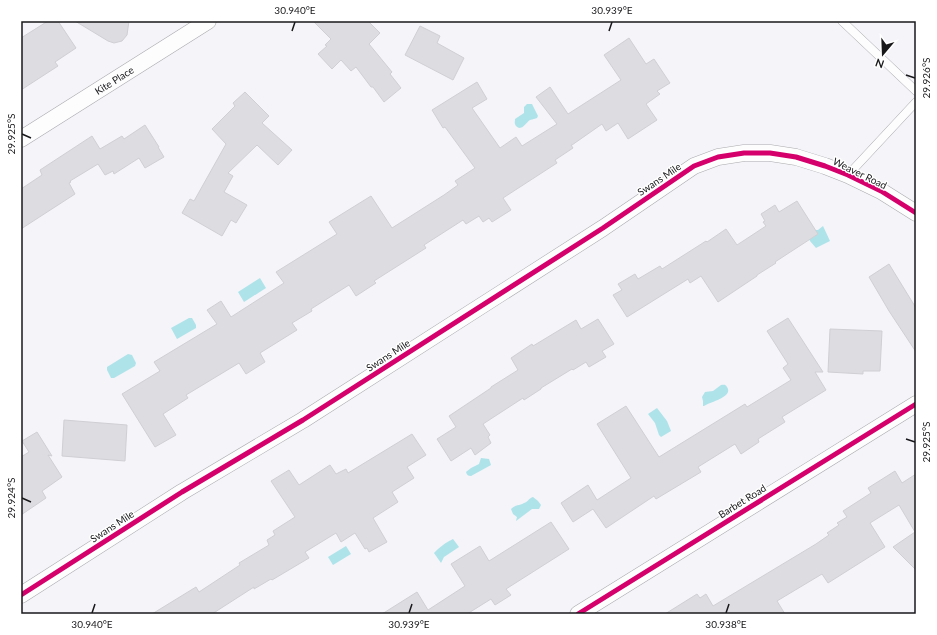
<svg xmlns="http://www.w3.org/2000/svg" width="937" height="635" viewBox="0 0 937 635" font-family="Lato,sans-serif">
  <rect width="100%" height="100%" fill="#f4f4f9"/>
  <!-- water -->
  <path fill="#aee3ea" d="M527,104h5l6,12 -1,2c-2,1 -4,1 -7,2 -4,2 -8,12 -14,6 -2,-3 -1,-4 -1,-7l9,-6v-6z
    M823,226l7,15 -14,7 -6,-7 -2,-5 6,-6h4z
    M260,278l6,10 -22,14 -6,-10z
    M189,318h3l4,7v3l-19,11 -6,-11z
    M128,354l4,1 4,8 -1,3 -21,12h-3l-4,-8v-3z
    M721,385c3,0 4,-1 6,2 7,10 -18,15 -23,19h-1v-5l-1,-4 3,-5 8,-1z
    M657,408l10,13 4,10 -10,6 -2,-2 -4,-12 -7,-9z
    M481,458l8,1 2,6 -20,11c-3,0 -4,-1 -5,-4l5,-4 8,-4z
    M533,497l5,4 3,4 -2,4h-7l-16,12 1,-4 -4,-3 -2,-5c5,-5 8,-3 13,-6 4,-1 5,-5 9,-6z
    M453,539l6,8 -15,10 -3,6 -7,-10c6,-6 11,-10 19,-14z
    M346,546l5,8 -18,11 -5,-8z"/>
  <!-- building -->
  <path fill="#dddce0" stroke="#d0d0d4" d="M48,21h10l18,27 -21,14 3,4 -37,24v-52z
    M75,21h54l-2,14 -5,6 -8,2 -6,-2z
    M313,21h55l12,12 -11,11 23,28 -2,2 11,14 -17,14 -11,-15h-2l-15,-20 -5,4 -10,-11 -9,9 -14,-15 9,-8 -2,-1 6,-6z
    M420,26l20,10 -3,7 27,15 -11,22 -48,-25z
    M629,38l17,26 8,-5 16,24 -13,8 3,3 -14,10 11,16 -29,19 -10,-16 -12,8 -4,-7 -30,21h-1l2,3 -18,12 2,3 -54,35 8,12 -19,12 -3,-4 -6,4 -4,-6 -13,8 -3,-4 -39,25 2,3 -52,33 2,2 -20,13 -7,-11 -38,24 1,2 -20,12 5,7 -37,23 5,9 -19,12 -7,-11 -53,32 2,3 -25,16 13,21 -21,12 -33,-53 38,-23 -6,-9 63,-38 -10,-14 14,-9 10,16 53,-34 -8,-11 61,-38 -8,-12 42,-26 21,32 52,-33 14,-10 -3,-4 20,-13 -30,-41 -2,1 -11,-18 45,-28 10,17 -15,9 28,40 16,-11 6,9 35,-22 -21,-27 14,-10 18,27 53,-34 -17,-25z
    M245,92l24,24 -7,7 30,27 -14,15 -21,-20 -29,28 5,3 -9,16 23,13 -11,18 -5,-3 -9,16 -40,-23 8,-14 4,2 32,-57 -14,-15 23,-23 -2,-3z
    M145,125l14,22h-1l6,10 -19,11 -6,-10 -25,16 -1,-3 -8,4 -7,-11 -28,17 1,1 -2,1 6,11 -54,35v-40l21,-14 -2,-5 52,-34 8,13 22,-13 2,3z
    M797,201l21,33 -43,28 1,1 -19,12v1l-39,26 -17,-26 -11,7 -2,-4 -61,38 -14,-22 9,-5 -4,-6 17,-10 3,5 22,-13 2,3 44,-28 1,1 19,-13 11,16 29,-19 -3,-4 2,-1 -4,-7 14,-9 4,7z
    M889,264l27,44v44l-27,-41 -20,-34z
    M788,318l35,54h-8l11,18 -44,27 3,5 -27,17 1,3 -18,12 -6,-10 -37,23 3,5 -45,27 -2,-3 -48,32 -13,-19 -20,13 -12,-19 27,-18 9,15 34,-22 -34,-54 29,-18 33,51 86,-53 2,3 44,-27 -8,-12 5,-4 -21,-33z
    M598,319l16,25 -12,7 4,6 -17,10 -3,-5 -13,8 -1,-1 -31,19v1l-17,11 -1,-2 -40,26 7,11 -2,2 3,6 -16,12 -4,-7 -20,13 -14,-22 19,-12 -7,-11 42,-28v-1l27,-17 -7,-12 21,-14 1,2 43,-26 5,9z
    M830,329l52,2 -2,40h-17v3l-35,-2z
    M64,420l63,5 -2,36 -63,-5z
    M37,432l15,24 -4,-1 14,22 -20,14 4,7 -25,17v-58l8,-5 -7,-11z
    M412,434l14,21 -19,12 7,11 -22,14 6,10 -25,16 14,24 -18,10 -2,-4 -2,1 -10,-16 -14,9 -5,-9 -31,19 4,6 -37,22 -1,-1 -17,10v-2l-42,27h-60l44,-27 3,5 41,-27 -1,-2 30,-18 -2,-5 8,-5 -2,-4 22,-14 -24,-36 18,-11 10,15 31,-20 6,9 10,-5 2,4z
    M895,471l7,12 14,-9v96l-23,-23 22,-15 -16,-27 -29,18 15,24 -57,36 -6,-9 -45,27 8,13h-120l32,-20 3,4 6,-4 7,12 103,-62 13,-9 -2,-2 12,-8 -2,-2 10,-6 -4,-6 28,-18 -3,-5z
    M551,522l18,27 -63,40 5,6 -16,10 -4,-6 -24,15h-85l35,-22 11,18 37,-24 -14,-22 29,-18 9,15z"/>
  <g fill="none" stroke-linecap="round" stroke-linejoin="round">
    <!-- service casing -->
    <g stroke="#aaaaae" stroke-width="9">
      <path id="service" d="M842,21l74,70
        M848,175l68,-73"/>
    </g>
    <!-- minor casing -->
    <g stroke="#aaaaae" stroke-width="17">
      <g id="minor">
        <path id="s1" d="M21,139l187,-118"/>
        <path d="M21,595l161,-103 121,-72 300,-192 91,-62 24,-9 26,-4h26l26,4 29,9 23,9 33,16 35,22"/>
        <path d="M578,614l338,-210"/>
      </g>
    </g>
    <!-- service -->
    <use href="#service" stroke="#fdfdfe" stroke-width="8"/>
    <!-- minor -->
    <use href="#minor" stroke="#fdfdfe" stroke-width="16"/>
    <!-- cycleway casing -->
    <g stroke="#fff" stroke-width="8">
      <path id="cycleway" d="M21,595l161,-103 121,-72 300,-192 91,-62 24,-9 26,-4h26l26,4 29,9 23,9 33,16 35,22
        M578,614l338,-210"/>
    </g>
    <!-- cycleway -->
    <use href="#cycleway" stroke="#d6006c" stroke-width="5"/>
  </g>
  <!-- ticks -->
  <path fill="none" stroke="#18181b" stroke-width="1.5" d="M292,31l3,-9M609,31l3,-9M906,75l9,3M22,134l9,4M906,439l9,3M22,498l9,4M92,613l3,-9M409,613l3,-9M726,613l3,-9"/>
  <g text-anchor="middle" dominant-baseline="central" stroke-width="3" stroke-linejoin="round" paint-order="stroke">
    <!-- street labels -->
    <g font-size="10" fill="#18181b" stroke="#fff">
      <text stroke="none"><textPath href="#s1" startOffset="110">Kite Place</textPath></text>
      <text transform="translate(860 173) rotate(26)">Weaver Road</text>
      <text transform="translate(659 179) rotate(-34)">Swans Mile</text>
      <text transform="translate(388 355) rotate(-33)">Swans Mile</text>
      <text transform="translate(742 501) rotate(-32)">Barbet Road</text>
      <text transform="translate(112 526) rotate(-33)">Swans Mile</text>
    </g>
  </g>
  <!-- border -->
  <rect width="937" height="635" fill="none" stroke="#ffffff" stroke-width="44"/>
  <!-- north arrow -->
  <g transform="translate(883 54) rotate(199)" stroke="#ffffff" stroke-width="3" paint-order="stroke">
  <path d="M0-3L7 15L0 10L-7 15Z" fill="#18181b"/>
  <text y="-6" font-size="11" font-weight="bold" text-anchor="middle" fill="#18181b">N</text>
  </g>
  <rect x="22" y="22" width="893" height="591" fill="none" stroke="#18181b" stroke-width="1.5"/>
  <g font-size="10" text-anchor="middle" fill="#18181b">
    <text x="295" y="14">30.940°E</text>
    <text x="612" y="14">30.939°E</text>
    <text transform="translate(926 78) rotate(-90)" y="4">29.926°S</text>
    <text transform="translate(11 134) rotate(-90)" y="4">29.925°S</text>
    <text transform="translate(926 442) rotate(-90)" y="4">29.925°S</text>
    <text transform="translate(11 498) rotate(-90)" y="4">29.924°S</text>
    <text x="92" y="628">30.940°E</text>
    <text x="409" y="628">30.939°E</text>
    <text x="726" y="628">30.938°E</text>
  </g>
</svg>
